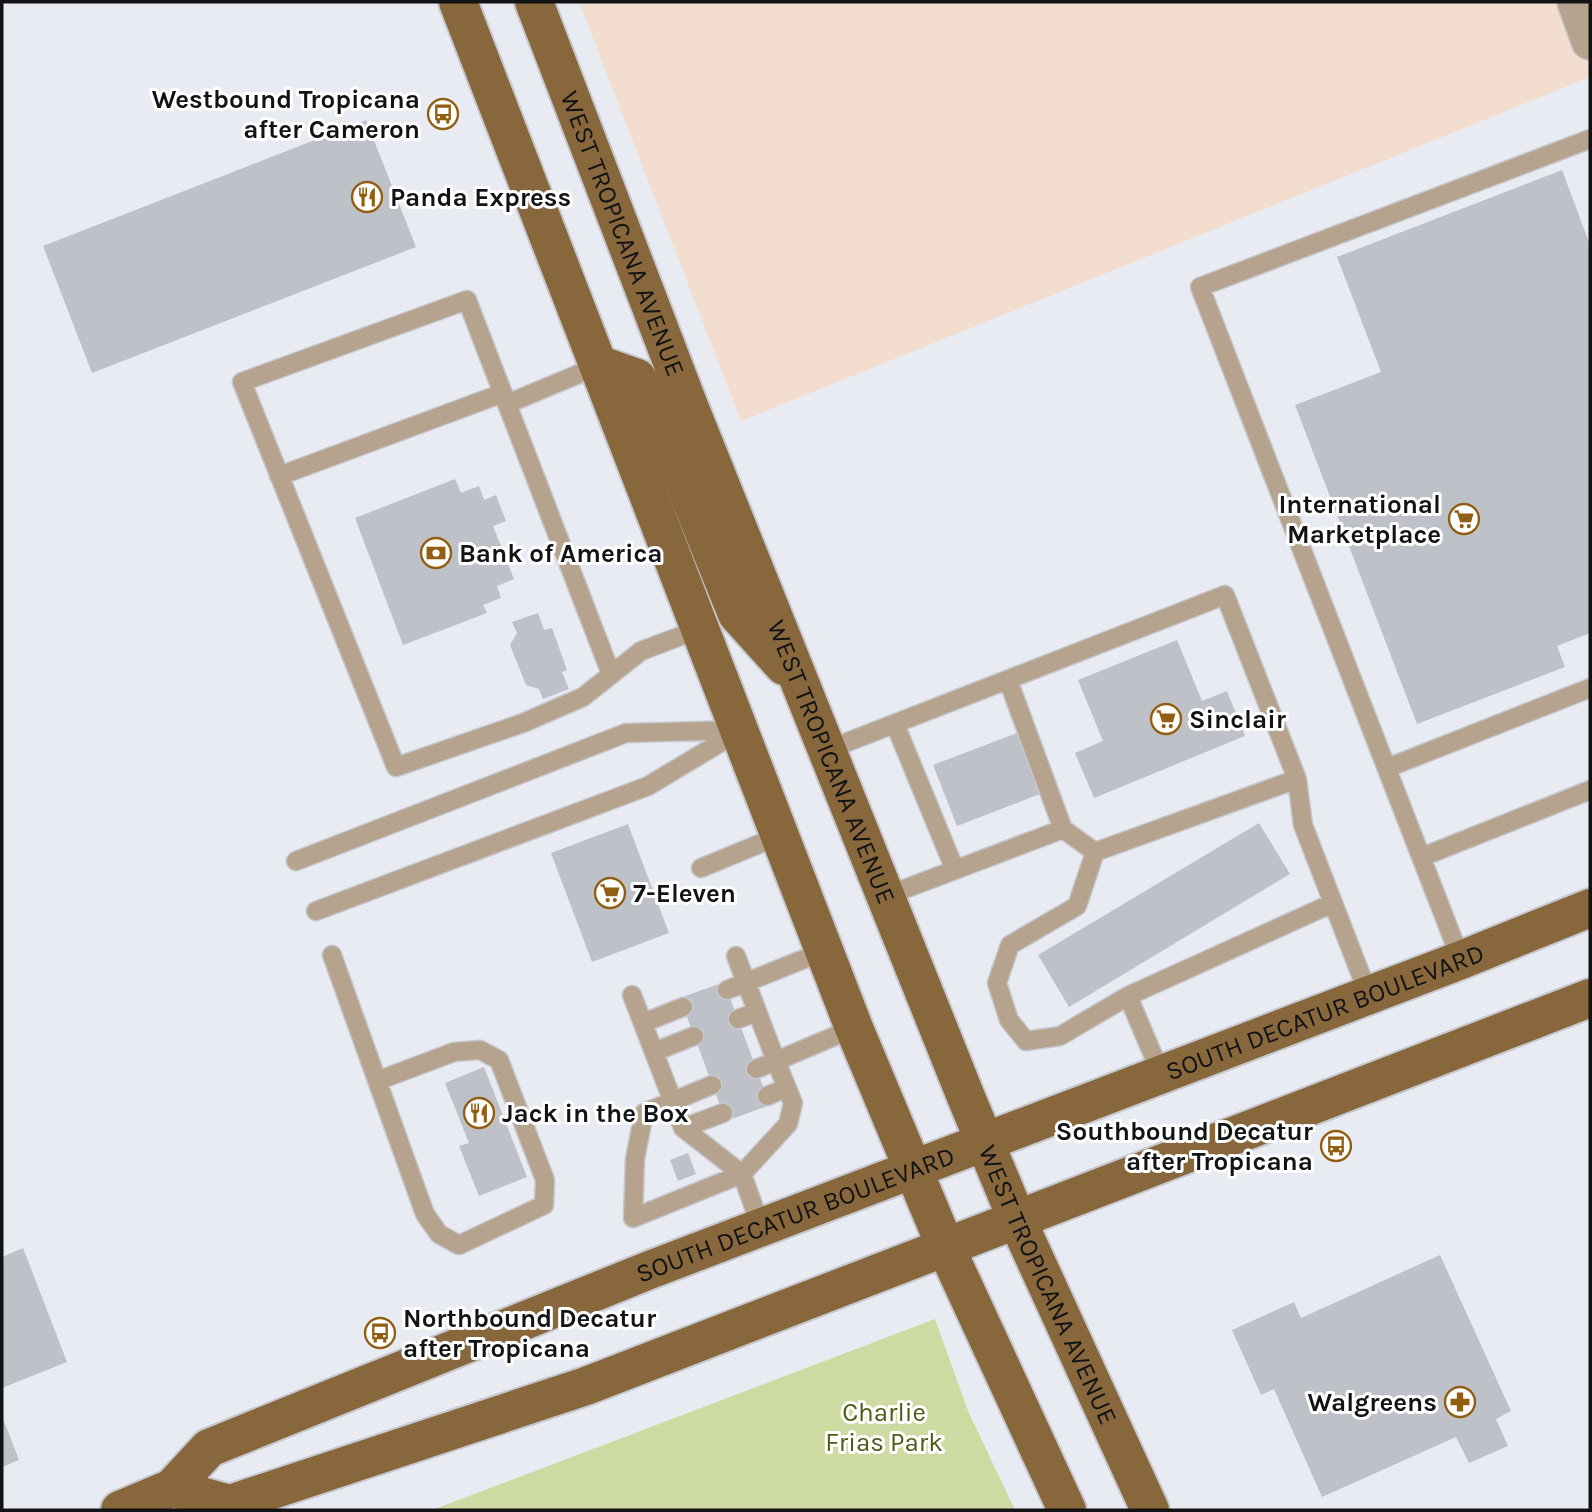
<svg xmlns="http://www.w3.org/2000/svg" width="1592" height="1512" viewBox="0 0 1592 1512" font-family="Karla,sans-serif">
  <rect width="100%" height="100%" fill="#e8ebf2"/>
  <!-- industrial -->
  <path fill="#f2ddcf" d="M579,2h1011v75l-849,344z"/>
  <!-- green -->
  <path fill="#cddba3" d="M935,1319l33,92 47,99h-583z"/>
  <!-- building -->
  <path fill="#bec1c7" d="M366,120l50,127 -324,126 -49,-127z
    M1562,170l28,75v388l-33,13 8,21 -148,57 -122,-319 86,-33 -44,-115z
    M455,479l6,14 18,-7 5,14 12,-5 10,26 -13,5 21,53 -17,7 4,12 -18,7 4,8 -84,32 -48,-127z
    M538,613l6,17 8,-2 15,42 -5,2 7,17 -26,10 -4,-10 -13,-4 -16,-40 7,-12 -5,-11z
    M1177,640l25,61 25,-10 18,45 -151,62 -19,-45 28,-12 -25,-61z
    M1017,733l23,61 -83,32 -24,-61z
    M1259,823l31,51 -221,133 -31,-52z
    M628,824l41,109 -77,29 -41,-109z
    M724,982l46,123 -44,16 -46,-123z
    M484,1067l43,110 -48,19 -20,-50 10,-3 -24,-60z
    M688,1153l8,21 -18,7 -8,-21z
    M23,1248l44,114 -65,26v-131z
    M1440,1255l71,156 -15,8 12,27 -39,17 -13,-26 -134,60 -48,-108 -13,6 -29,-65 62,-28 7,16z
    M2,1416l17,44 -17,7z"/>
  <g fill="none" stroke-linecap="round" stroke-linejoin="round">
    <!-- lane casing -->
    <g stroke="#c6c8cf" stroke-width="21">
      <path id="lane" d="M507,404l93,-39
        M279,476l224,-83
        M611,674l-144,-374 -225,82 154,385 127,-44 60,-26 58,-46 61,-23
        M1008,680l55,149
        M895,724l60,146
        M827,750l398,-155 72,184 -202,73 -32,-23 -177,67
        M1387,768l203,-80
        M1297,779l6,46 66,171
        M1095,852l-18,54 -67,39 -13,38 12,37 17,21 34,-5 68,-40
        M1422,857l168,-67
        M296,861l330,-128 115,-3
        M701,868l80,-33
        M316,911l332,-125 90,-54
        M332,955l93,259 14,20 20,11 85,-40 1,-25 -46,-120 -19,-10 -26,2 -77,29
        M736,956l40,105 -20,8
        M1461,960l-261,-673 390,-148
        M727,990l97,-39
        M632,995l51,133 59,46
        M738,1019l19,-7
        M643,1023l40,-16
        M654,1052l40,-16
        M1161,1074l-33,-78 205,-93
        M712,1085l-68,28 -9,46 -2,59 109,-44
        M767,1096l19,-8
        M683,1128l40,-15
        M761,1227l-19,-53 46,-50 5,-21 -17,-42 78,-33"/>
    </g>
    <!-- street casing -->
    <g stroke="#c6c8cf" stroke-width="40">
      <path id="street" d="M1576,2l14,39"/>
    </g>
    <!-- primary casing -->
    <g stroke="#c6c8cf" stroke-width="42">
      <g id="primary">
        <path d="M458,2l396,1026 92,220 121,262"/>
        <path id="s1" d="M534,2l155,404 277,691 52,125 132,288"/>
        <path d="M600,365l37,13 11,16 89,220 47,52"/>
        <path d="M172,1488l58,16 356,-118 1004,-388"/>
        <path id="s2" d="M120,1510l52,-22 37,-40 443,-179 809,-309 129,-52"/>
      </g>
    </g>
    <!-- lane -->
    <use href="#lane" stroke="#b6a38d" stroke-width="18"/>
    <!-- street -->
    <use href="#street" stroke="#b6a38d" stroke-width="37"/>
    <!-- primary -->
    <use href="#primary" stroke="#88673c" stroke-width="38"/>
  </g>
  <!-- icons -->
  <defs>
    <g id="bus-ring" transform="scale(1.575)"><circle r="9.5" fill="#fff" stroke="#925e12" stroke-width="1.5"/><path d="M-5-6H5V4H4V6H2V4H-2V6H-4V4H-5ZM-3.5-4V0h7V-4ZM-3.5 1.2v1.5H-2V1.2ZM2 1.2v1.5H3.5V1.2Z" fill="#925e12"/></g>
    <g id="restaurant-ring" transform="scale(1.575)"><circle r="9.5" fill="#fff" stroke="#925e12" stroke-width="1.5"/><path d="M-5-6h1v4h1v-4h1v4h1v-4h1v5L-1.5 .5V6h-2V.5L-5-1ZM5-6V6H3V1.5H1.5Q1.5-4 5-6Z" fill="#925e12"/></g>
    <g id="supermarket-ring" transform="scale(1.575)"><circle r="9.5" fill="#fff" stroke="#925e12" stroke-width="1.5"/><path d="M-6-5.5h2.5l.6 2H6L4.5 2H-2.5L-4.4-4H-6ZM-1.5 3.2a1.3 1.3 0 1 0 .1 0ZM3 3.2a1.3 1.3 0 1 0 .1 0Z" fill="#925e12"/></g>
    <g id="bank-ring" transform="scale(1.575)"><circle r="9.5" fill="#fff" stroke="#925e12" stroke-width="1.5"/><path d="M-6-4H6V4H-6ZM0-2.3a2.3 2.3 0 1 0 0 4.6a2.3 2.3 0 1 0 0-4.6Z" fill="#925e12"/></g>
    <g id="pharmacy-ring" transform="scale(1.575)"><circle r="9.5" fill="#fff" stroke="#925e12" stroke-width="1.5"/><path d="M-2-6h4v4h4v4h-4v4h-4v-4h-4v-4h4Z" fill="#925e12"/></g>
  </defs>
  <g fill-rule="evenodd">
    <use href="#bus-ring" x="443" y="114"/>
    <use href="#restaurant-ring" x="367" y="197"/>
    <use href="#supermarket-ring" x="1464" y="519"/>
    <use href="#bank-ring" x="436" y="553"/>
    <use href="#supermarket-ring" x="1166" y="719"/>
    <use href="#supermarket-ring" x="610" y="893"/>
    <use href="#restaurant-ring" x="479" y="1113"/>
    <use href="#bus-ring" x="1336" y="1146"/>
    <use href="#bus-ring" x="380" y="1333"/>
    <use href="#pharmacy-ring" x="1460" y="1402"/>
  </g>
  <g text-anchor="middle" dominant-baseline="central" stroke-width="6" stroke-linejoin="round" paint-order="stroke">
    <!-- poi labels -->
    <g font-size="26" font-weight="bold" fill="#121315" stroke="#fff" text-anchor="start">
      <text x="420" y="99" text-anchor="end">Westbound Tropicana<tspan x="420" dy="30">after Cameron</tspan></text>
      <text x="390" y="197">Panda Express</text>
      <text x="1441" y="504" text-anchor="end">International<tspan x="1441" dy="30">Marketplace</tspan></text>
      <text x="459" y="553">Bank of America</text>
      <text x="1189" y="719">Sinclair</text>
      <text x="633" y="893">7-Eleven</text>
      <text x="502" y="1113">Jack in the Box</text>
      <text x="1313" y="1131" text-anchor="end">Southbound Decatur<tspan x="1313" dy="30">after Tropicana</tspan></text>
      <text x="403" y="1318">Northbound Decatur<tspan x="403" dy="30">after Tropicana</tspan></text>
      <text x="1437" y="1402" text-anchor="end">Walgreens</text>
    </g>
    <!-- street labels -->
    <g font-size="26" fill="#121315" stroke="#fff">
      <text stroke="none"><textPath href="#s1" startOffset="248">WEST TROPICANA AVENUE</textPath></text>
      <text stroke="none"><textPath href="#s1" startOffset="816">WEST TROPICANA AVENUE</textPath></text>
      <text stroke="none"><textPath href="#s2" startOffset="1309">SOUTH DECATUR BOULEVARD</textPath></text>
      <text stroke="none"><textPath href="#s2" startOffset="742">SOUTH DECATUR BOULEVARD</textPath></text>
      <text stroke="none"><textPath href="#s1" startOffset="1382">WEST TROPICANA AVENUE</textPath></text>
    </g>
    <!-- park labels -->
    <g font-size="26" fill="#4f5c17" stroke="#fff">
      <text x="884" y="1412">Charlie<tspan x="884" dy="30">Frias Park</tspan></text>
    </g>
  </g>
  <!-- border -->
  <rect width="1592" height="1512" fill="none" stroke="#121315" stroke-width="7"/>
</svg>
